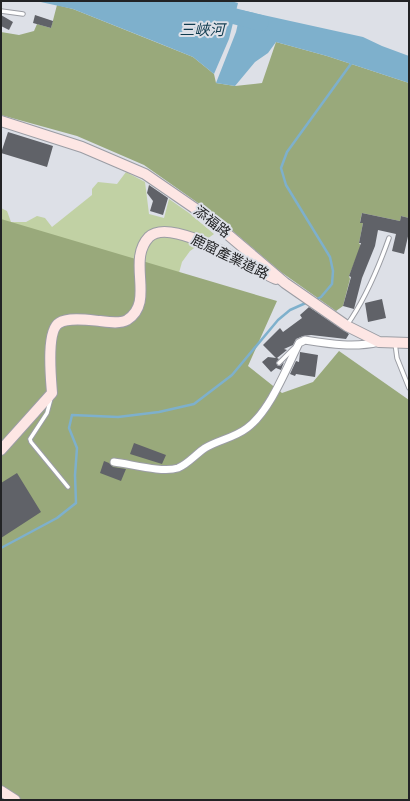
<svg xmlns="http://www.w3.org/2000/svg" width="410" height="801" viewBox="0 0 410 801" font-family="Spectral,'Noto Sans TC',serif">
  <rect width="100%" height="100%" fill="#dde0e7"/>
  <!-- green -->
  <path fill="#c1d1a4" d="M126,172l19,10 4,32 15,4 5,-19 20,14 25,21 -24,17 -8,11 -5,18 -176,138v-210l6,3 4,11h15l11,-6 8,2 7,9 40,-32v-6l6,-7 19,2z"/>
  <!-- forest -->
  <path fill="#99a97b" d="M57,5l16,4 120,48 21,17 2,9 19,3 27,-3 14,-41 51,14 82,27v135l-8,-2 -1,5 -38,-8 -2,9 3,1 -4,20 2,3 -12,30 1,3 -7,27 -7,5 -55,-39 -73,-62 -64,-45 -67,-29 -76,-21v-83l18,3 15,-4 3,-7 14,4z
    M1,219l276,82 -29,65 34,27 31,-11 26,-31 70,49v400h-408z"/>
  <!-- water -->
  <path fill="#7eb0cc" d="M36,1h195l7,2 -9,36 -15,35 -21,-17 -37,-15 -83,-33z
    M241,10l122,27 19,9 27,10v27l-82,-27 -51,-14 -8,11 -13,9 -20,24 -19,-3 20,-51z"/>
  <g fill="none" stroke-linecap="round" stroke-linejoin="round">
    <!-- stream -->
    <path stroke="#7eb0cc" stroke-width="2.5" d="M315,300l6,-3 11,-13 1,-13 -3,-14 -44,-72 -5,-17 6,-16 66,-91
      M1,548l56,-30 19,-15 -1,-28 2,-27 -8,-20 3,-13 46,2 41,-5 35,-8 38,-29 46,-55 12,-10 18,-8"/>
    <!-- river -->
    <path stroke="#7eb0cc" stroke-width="16" d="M214,11l47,12"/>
  </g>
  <!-- building -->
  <path fill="#606268" d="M1,15l12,7 -4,8 -8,-4z
    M35,15l18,6 -2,7 -18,-5z
    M8,132l45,14 -6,21 -46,-14z
    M149,185l19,13 -5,17 -13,-4 3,-10 -6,-8z
    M362,213l38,8 1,-5 8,2v14l-5,22 -12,-3 4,-17 -18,-4 -3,16 -13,32 -8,31 -11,-3 8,-29 -2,-1 12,-33h-2l4,-20h-3z
    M382,299l4,19 -18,4 -3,-19z
    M309,307l40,27 -3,5 -35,-4 -8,1 -7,3 -3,6 -9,4 3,1 -10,8 2,1 -3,4 2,3h2l4,-4 -3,8 -5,-2 -5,4 -9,-10 6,-5 8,1 -13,-13 17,-17 3,4 19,-14 -2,-3z
    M300,352l18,3 -3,22 -19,-3 -1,2 -5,-2 6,-13 3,1z
    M134,443l32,12 -4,9 -32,-10z
    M104,461l5,2 4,4 13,2 -5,12 -21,-8z
    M17,473l24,39 -40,26v-55z"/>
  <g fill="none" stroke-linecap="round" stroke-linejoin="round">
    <!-- lane casing -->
    <g stroke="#9b9da4" stroke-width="5.5">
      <path id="lane" d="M1,11l22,3
        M347,325c19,-27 31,-56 42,-87
        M395,343l2,15 12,30
        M279,363l15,-15
        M51,398l-4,15 -17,26 1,3 37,45"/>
    </g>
    <!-- street casing -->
    <g stroke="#9b9da4" stroke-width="9">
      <path id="street" d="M114,462c17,2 48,11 64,6 10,-4 18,-14 27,-20 13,-8 29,-10 42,-20 23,-17 39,-59 52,-85l6,-3c25,4 49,8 74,2"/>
    </g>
    <!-- secondary casing -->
    <g stroke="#9b9da4" stroke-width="12">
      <path id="secondary" d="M1,121l81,26 63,27 61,42 79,67 62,43 32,16 30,1
        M1,450l51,-57c-1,-14 -6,-62 7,-70 9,-6 30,-3 41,-2 8,1 20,3 27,-1 29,-18 -1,-59 22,-83 22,-22 103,32 127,42
        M1,791l14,9"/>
    </g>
    <!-- lane -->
    <use href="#lane" stroke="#fff" stroke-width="3.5"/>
    <!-- street -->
    <use href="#street" stroke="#fff" stroke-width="7"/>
    <!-- secondary -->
    <use href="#secondary" stroke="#fde6e4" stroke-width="10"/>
  </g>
  <g text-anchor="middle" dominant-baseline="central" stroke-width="4" stroke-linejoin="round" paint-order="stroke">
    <!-- street labels -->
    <g font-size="14" fill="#222325" stroke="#dde0e7">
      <text transform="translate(212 222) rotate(38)">添福路</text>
      <text transform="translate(230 257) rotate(26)">鹿窟產業道路</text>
    </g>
    <!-- water labels -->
    <g font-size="15" font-style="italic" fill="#103b4f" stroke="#dde0e7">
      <text x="202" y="30">三峽河</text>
    </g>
  </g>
  <!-- border -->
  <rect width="410" height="801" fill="none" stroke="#222325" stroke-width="4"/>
</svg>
